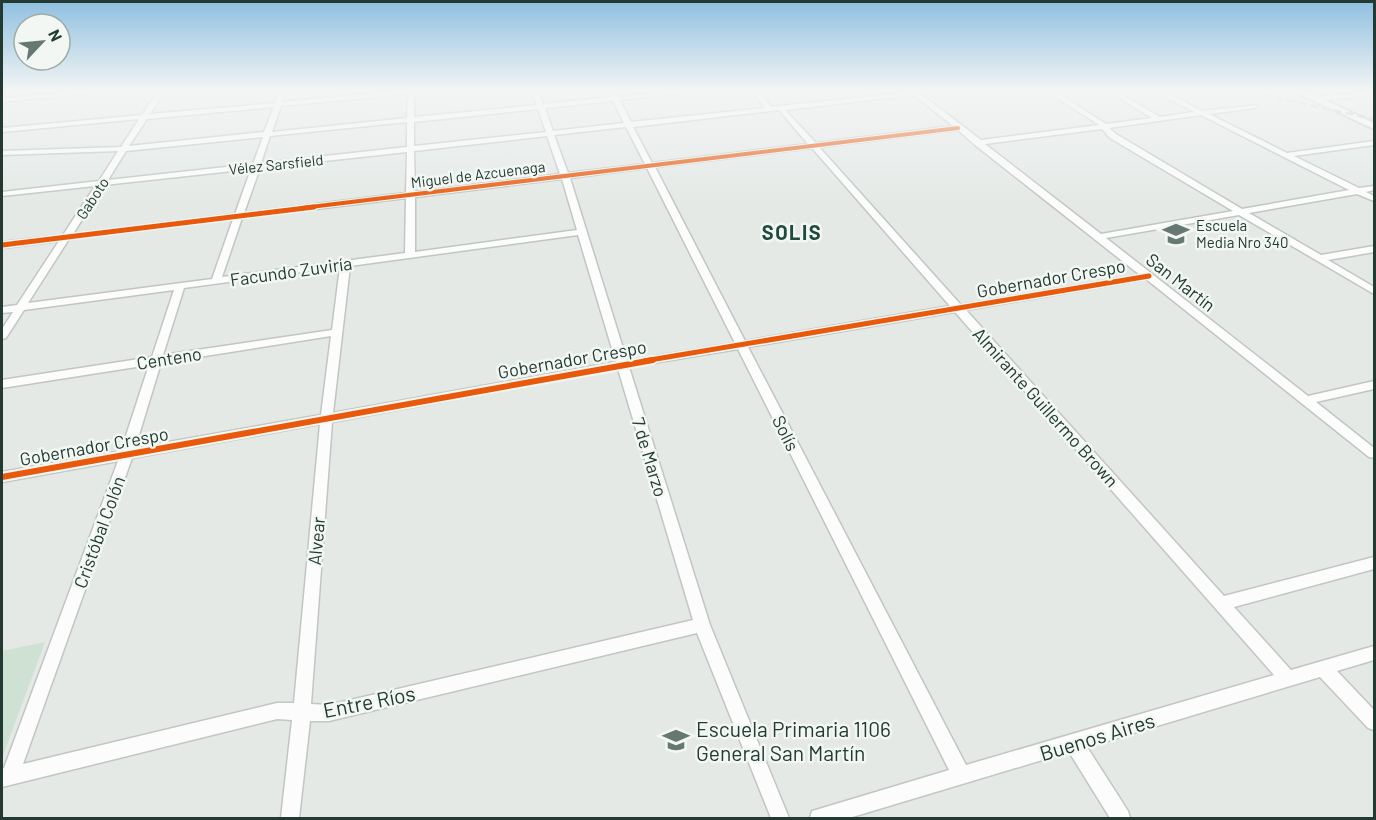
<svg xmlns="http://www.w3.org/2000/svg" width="1376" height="820" viewBox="0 0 1376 820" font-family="Barlow,sans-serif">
  <rect width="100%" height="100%" fill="#e4e9e6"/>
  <!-- green -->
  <path fill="#cee1d3" d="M45,642l-43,116v-107z"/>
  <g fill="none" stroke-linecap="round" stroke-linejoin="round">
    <!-- street casing -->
    <g stroke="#c1c6c3" stroke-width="3">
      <path id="street" d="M93,90h28l-119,12v-4z
        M159,90h6l-15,24 125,-11 5,-13h6l-4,12 126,-12h28l-22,4v23l123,-12 -5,-15h6l5,14 68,-7 -3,-7h6l4,7 64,-7h24l-86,10 11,22 134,-14 -14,-18h7l13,17 139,-15v-2h38l-26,5 59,45 118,-15 -54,-35h8l53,34 46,-6 -46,-28h8l46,27 34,-5 -42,-22h9l41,21 55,-6 1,1 -3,2 -46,6 78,39 87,-12v4l-80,11 65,32 15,-2v4l-8,2 8,4v5l-17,-7 -108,19 72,42 53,-9v6l-46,8 46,27v7l-135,-79 -133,23 202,158 66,-15v8l-58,13 58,46v10l-5,-1 -223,-178 -180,31 258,286 150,-39v12l-140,38 57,63 83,-24v14l-37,11 37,39v20l-6,-2 -48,-51 -233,70 41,64 2,7h-20l-41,-66 -220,66h-39l2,-7 7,-2 130,-39 -211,-421 -109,18 81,258 79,193h-18l-74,-185 -368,88h-19l-11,97h-18l11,-98 -15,-1 -275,68v-18l2,-1 114,-307 -116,21v-10l119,-21 28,-86 -147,23v-8l150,-23 22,-67 -150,20 -18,28 -4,1v-10l11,-17 -11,1v-6l15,-2 42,-64 -57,7v-6l61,-7 32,-49 -93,10v-4l97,-11 19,-30 -116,4v-4l119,-4 18,-28 -137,13v-4l140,-13zM408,94l-1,24 -135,14 9,-26zM914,95l39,31 -137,17 -31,-33zM613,101l11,22 -71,8 -8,-23zM274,107l-10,25 -135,14 18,-27zM538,109l8,23 -132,14v-24zM779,110l29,34 -156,19 -19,-36zM1201,115l148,75 -107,19 -126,-75 -7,-6zM407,122v25l-146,16 9,-27zM626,127l19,37 -77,9 -14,-38zM1102,129l8,9 123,73 -132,23 -116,-90zM958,130l17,15 165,130 -179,30 -142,-158zM547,136l13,38 -145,18 -1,-41zM263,137l-10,27 -145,16 18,-29zM812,148l138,158 -205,35 -90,-174zM407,152l-1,41 -162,20 16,-45zM647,168l88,175 -108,18 -57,-183zM251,169l-16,45 -162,20 31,-49zM562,179l15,51 -162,22v-55zM406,198l-1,55 -183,24 20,-59zM233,219l-21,60 -184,24 41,-64zM578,235l38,127 -283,51 17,-147zM340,267l-8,63 -169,25 21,-67zM955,312l319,363 -308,90 -218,-418zM331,336l-10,79 -186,33 26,-85zM618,369l75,251 -364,85 -18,-1 21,-282zM320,424l-26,279h-17l-254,61 109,-306z
        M1374,91v4l-59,6 -3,-2 3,-2z"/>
    </g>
    <!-- secondary casing -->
    <g stroke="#c0c6c3" stroke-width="4">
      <path id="secondary" d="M1291,90h12l71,33v6z"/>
    </g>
    <!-- street -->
    <use href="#street" fill="#fbfcfb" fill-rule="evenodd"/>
    <!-- secondary -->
    <use href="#secondary" fill="#fbfcfb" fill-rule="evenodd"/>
    <!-- rail -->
    <path stroke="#c7cac9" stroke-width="3" stroke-dasharray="8 4" stroke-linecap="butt" d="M1240,90l134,29"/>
    <!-- cycleway-far2 casing -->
    <g stroke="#f2f7f4" stroke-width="6">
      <path id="cycleway-far2" d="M302,208l656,-80"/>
    </g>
    <!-- cycleway-far1 casing -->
    <g stroke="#f2f7f4" stroke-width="8">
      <path id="cycleway-far1" d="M2,245l312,-38
        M644,361l505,-85"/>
    </g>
    <!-- cycleway casing -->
    <g stroke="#f2f7f4" stroke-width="10">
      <path id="cycleway" d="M2,477l651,-117"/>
    </g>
    <!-- cycleway-far2 -->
    <use href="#cycleway-far2" stroke="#e8590c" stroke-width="4"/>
    <!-- cycleway-far1 -->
    <use href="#cycleway-far1" stroke="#e8590c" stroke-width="5"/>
    <!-- cycleway -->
    <use href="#cycleway" stroke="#e8590c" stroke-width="6"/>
  </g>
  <!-- sky -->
  <linearGradient id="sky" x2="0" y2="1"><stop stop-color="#8ebfe0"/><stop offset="0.44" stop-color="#f3f5f4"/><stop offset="1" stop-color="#f3f5f4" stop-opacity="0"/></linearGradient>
  <rect width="1376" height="205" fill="url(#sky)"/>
  <!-- icons -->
  <defs>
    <g id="school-bare" transform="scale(2.07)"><path d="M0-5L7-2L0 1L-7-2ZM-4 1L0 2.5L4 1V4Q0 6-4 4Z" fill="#677772" stroke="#f2f7f4" stroke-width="2.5" paint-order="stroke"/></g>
  </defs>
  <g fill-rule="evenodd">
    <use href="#school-bare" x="1176" y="234"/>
    <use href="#school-bare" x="676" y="740"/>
  </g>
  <g text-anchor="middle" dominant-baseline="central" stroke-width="5" stroke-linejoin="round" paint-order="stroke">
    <!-- far-street labels -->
    <g font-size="15" fill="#233a33" stroke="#f2f7f4">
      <text transform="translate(276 164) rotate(-6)">Vélez Sarsfield</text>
      <text transform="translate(478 174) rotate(-7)">Miguel de Azcuenaga</text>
      <text transform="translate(92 198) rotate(-57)">Gaboto</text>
    </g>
    <!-- far-poi labels -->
    <g font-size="15" fill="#233a33" stroke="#f2f7f4" text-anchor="start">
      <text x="1196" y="225">Escuela<tspan x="1196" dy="17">Media Nro 340</tspan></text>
    </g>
    <!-- street labels -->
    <g font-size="18" fill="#233a33" stroke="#f2f7f4">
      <text transform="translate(291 271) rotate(-8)">Facundo Zuviría</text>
      <text transform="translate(1051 278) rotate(-10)">Gobernador Crespo</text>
      <text transform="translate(1181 282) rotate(38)">San Martín</text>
      <text transform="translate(169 358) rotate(-9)">Centeno</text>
      <text transform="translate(572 359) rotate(-10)">Gobernador Crespo</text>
      <text transform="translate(1046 407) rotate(48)">Almirante Guillermo Brown</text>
      <text transform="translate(786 433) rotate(63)">Solís</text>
      <text transform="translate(94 446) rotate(-10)">Gobernador Crespo</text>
      <text transform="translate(650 457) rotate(73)">7 de Marzo</text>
      <text transform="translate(99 532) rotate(-70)">Cristóbal Colón</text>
      <text transform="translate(316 541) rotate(-85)">Alvear</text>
    </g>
    <!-- far-district labels -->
    <g font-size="20" font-weight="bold" letter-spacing="1.5" fill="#214a3f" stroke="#f2f7f4">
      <text x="792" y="232">SOLIS</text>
    </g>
    <!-- near-street labels -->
    <g font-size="21" fill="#233a33" stroke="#f2f7f4">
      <text transform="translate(369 701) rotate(-11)">Entre Ríos</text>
      <text transform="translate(1097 736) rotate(-17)">Buenos Aires</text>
    </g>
    <!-- near-poi labels -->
    <g font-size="21" fill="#233a33" stroke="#f2f7f4" text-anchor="start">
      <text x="696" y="728">Escuela Primaria 1106<tspan x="696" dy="24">General San Martín</tspan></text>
    </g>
  </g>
  <!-- border -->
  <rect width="1376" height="820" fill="none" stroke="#233a33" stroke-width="6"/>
  <!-- north arrow -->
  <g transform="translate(42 42) rotate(64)"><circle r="28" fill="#f2f7f4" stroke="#9faba7" stroke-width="1.5"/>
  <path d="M0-4.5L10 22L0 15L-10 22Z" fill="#677772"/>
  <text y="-9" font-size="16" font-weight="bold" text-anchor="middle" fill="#233a33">N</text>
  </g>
</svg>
